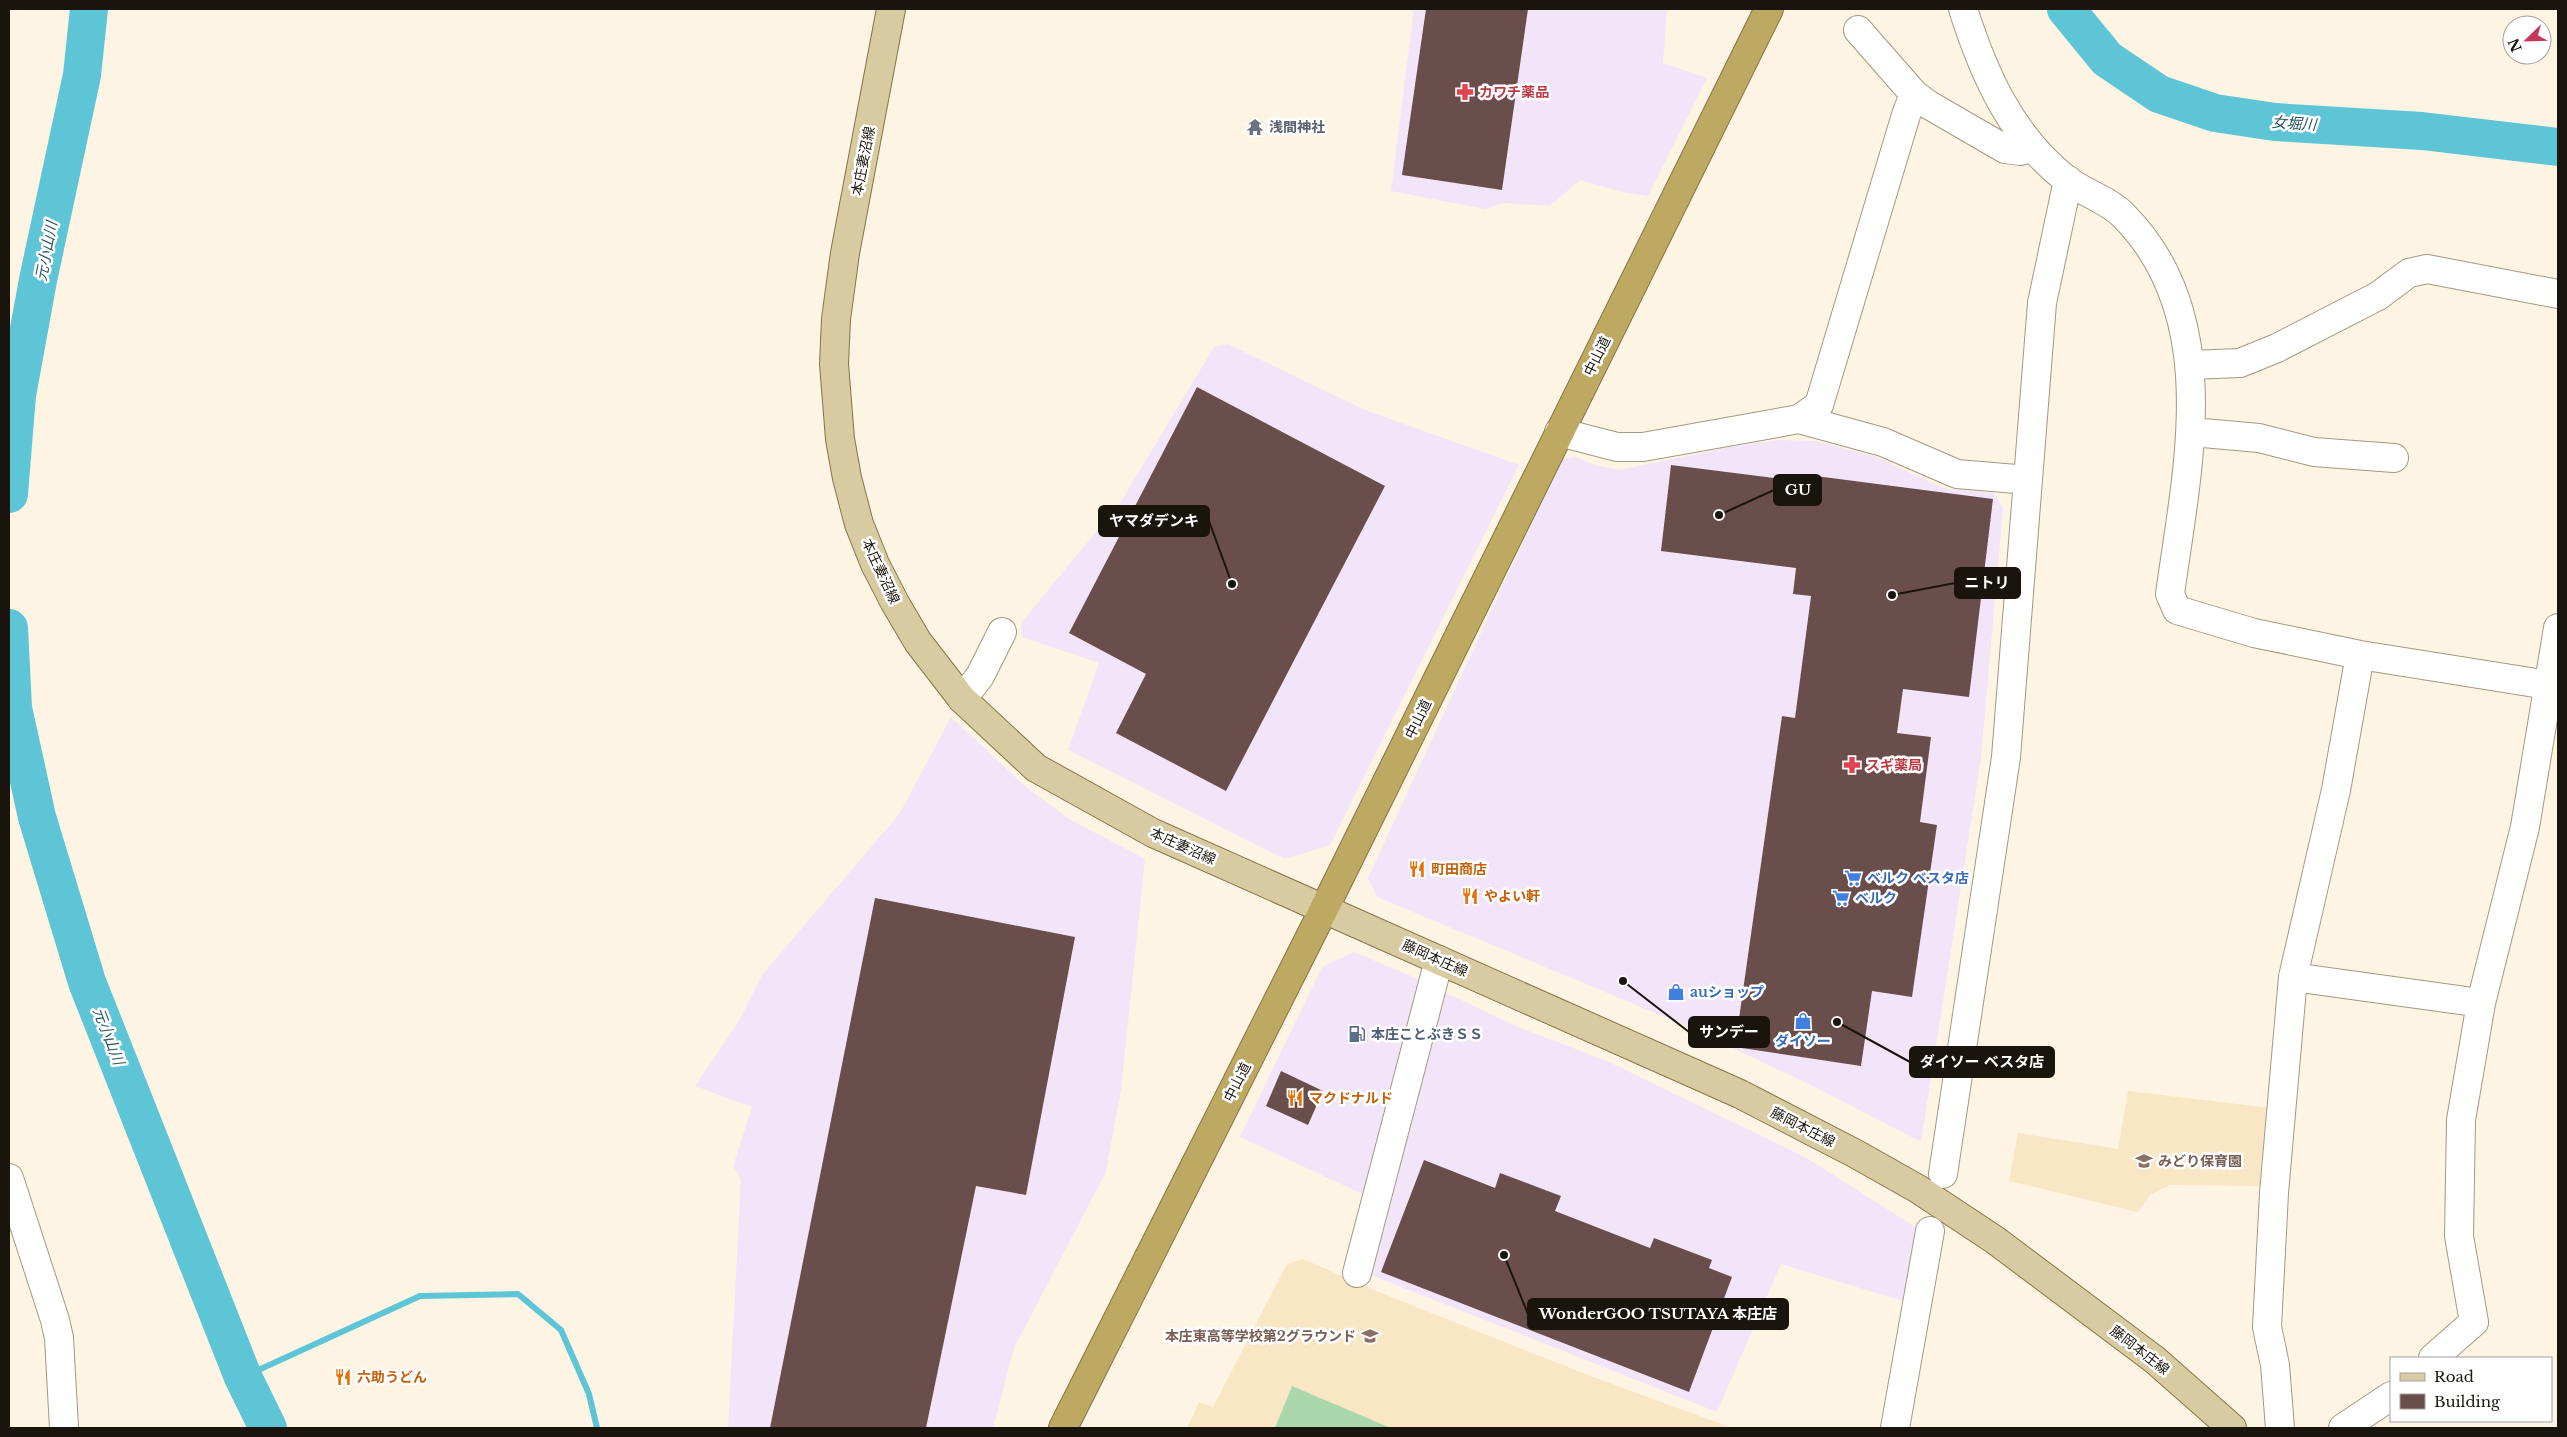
<svg xmlns="http://www.w3.org/2000/svg" width="2567" height="1437" viewBox="0 0 2567 1437" font-family="'Libre Baskerville','Noto Sans JP',serif">
  <rect width="100%" height="100%" fill="#fdf4e4"/>
  <!-- commercial -->
  <path fill="#f2e5f9" d="M1414,9h253l-4,54 44,15 -59,118 -27,-4 -41,-12 -30,26 -46,-3 -19,6 -94,-18z
    M1228,344l137,66 154,55 -189,380 -45,14 -217,-109 31,-87 -77,-26 -1,-14 99,-120 94,-156z
    M1780,440l36,1 60,16 67,31 51,5 9,15 -22,250 -60,384 -108,-56 -131,-62 -305,-127 -9,-19 193,-419 15,-2 19,8 24,5 115,-24z
    M951,717l76,71 44,32 74,39 -24,230 -15,83 -92,176 -21,80h-265l13,-249 -8,-13 19,-59 -57,-21 44,-65 23,-46 138,-162z
    M1354,952l64,27 5,13 -52,206 -131,-61 82,-170z
    M1448,994l70,33 89,34 198,96 112,71 -11,74 -125,-38 -64,148 -346,-137 67,-280z"/>
  <!-- built -->
  <path fill="#f9e6c5" d="M2128,1091l143,17 -4,73 -9,5 -88,-1 -20,10 -12,17 -129,-31 9,-48 100,16z
    M1303,1259l83,36 207,82 139,51h-545l12,-26 14,5 74,-143z"/>
  <!-- green -->
  <path fill="#aad8ac" d="M1292,1386l99,42h-116z"/>
  <g fill="none" stroke-linecap="round" stroke-linejoin="round">
    <!-- stream -->
    <path stroke="#5dc5d6" stroke-width="6" d="M243,1377l177,-81 98,-2 43,36 28,64 8,34"/>
    <!-- river -->
    <path stroke="#5dc5d6" stroke-width="38" d="M2066,9l41,50 52,35 56,19 60,9 147,9 136,16
      M9,494l8,-99 21,-115 44,-205 7,-66
      M9,628l4,80 24,109 50,165 156,395 25,51"/>
  </g>
  <!-- building -->
  <path fill="#6a4e4c" d="M1426,9h102l-26,181 -100,-15z
    M1197,387l188,99 -159,305 -110,-58 30,-59 -77,-41z
    M1671,465l136,17 1,-7 185,24 -24,198 -66,-8 -6,44 34,4 -11,85 17,3 -25,172 -40,-6 -11,75 -126,-19 47,-331 13,2 16,-122 -18,-2 3,-26 -135,-17z
    M875,898l200,39 -49,258 -50,-9 -50,242h-156z
    M1281,1071l42,20 -15,34 -42,-19z
    M1424,1160l71,28 5,-15 61,23 -6,15 95,37 4,-10 58,22 -3,8 23,9 -43,115 -308,-120z"/>
  <g fill="none" stroke-linecap="round" stroke-linejoin="round">
    <!-- minor casing -->
    <g stroke="#a5987f" stroke-width="30">
      <path id="minor" d="M1963,9c21,66 48,127 104,171 17,13 42,20 57,36 100,101 63,253 46,378l7,16 77,23 106,22 188,30
        M1858,30l56,64 15,11 76,44 15,2 11,-3
        M2190,365l50,-2 37,-15 101,-52 31,-23 18,-4 131,25
        M1799,419l20,-14 87,-290 8,-21
        M1559,432l58,15h26l156,-28 84,23 74,32 71,6
        M2192,432l67,6 55,14 80,6
        M962,699l18,-23 22,-44
        M2293,977l188,26
        M1943,1174l63,-417 36,-454 26,-123
        M9,1178l46,142 4,18 5,90
        M1357,1273l82,-313
        M2433,1358l41,-36 -15,-86 2,-116 20,-117 44,-176 33,-199
        M1895,1428l35,-197
        M2280,1428l-5,-63 -8,-38 7,-134 19,-216 43,-187 24,-135
        M2343,1428l48,-32"/>
    </g>
    <!-- major casing -->
    <g stroke="#857545" stroke-width="30">
      <path id="major" d="M891,9l-46,244 -9,66 -2,45 6,75 7,39 12,46 16,40 20,39 23,39 44,57 74,69 117,65 587,261 116,60 62,35 77,51 160,120 77,68"/>
    </g>
    <!-- highway casing -->
    <g stroke="#857545" stroke-width="30">
      <path id="highway" d="M1063,1428l261,-519 445,-900"/>
    </g>
    <!-- minor -->
    <use href="#minor" stroke="#fff" stroke-width="28"/>
    <!-- major -->
    <use href="#major" stroke="#d8cba1" stroke-width="28"/>
    <!-- highway -->
    <use href="#highway" stroke="#bea963" stroke-width="28"/>
  </g>
  <!-- icons -->
  <defs>
    <g id="pharmacy-bare" transform="scale(1.35)"><path d="M-2-6h4v4h4v4h-4v4h-4v-4h-4v-4h4Z" fill="#e0444e" stroke="#fff" stroke-width="2.5" paint-order="stroke"/></g>
    <g id="temple-bare" transform="scale(1.35)"><path d="M0-6L5-2H3V0L6.5 2.5H4V6H1.5V3h-3V6H-4V2.5H-6.5L-3 0V-2H-5Z" fill="#6b7280" stroke="#fff" stroke-width="2.5" paint-order="stroke"/></g>
    <g id="restaurant-bare" transform="scale(1.35)"><path d="M-5-6h1v4h1v-4h1v4h1v-4h1v5L-1.5 .5V6h-2V.5L-5-1ZM5-6V6H3V1.5H1.5Q1.5-4 5-6Z" fill="#e8710a" stroke="#fff" stroke-width="2.5" paint-order="stroke"/></g>
    <g id="supermarket-bare" transform="scale(1.35)"><path d="M-6-5.5h2.5l.6 2H6L4.5 2H-2.5L-4.4-4H-6ZM-1.5 3.2a1.3 1.3 0 1 0 .1 0ZM3 3.2a1.3 1.3 0 1 0 .1 0Z" fill="#3f7fe0" stroke="#fff" stroke-width="2.5" paint-order="stroke"/></g>
    <g id="shop-bare" transform="scale(1.35)"><path d="M-5-2.5h2.3a2.7 3.5 0 0 1 5.4 0H5L5.5 6h-11ZM-1.5-2.5h3a1.5 2.3 0 0 0-3 0Z" fill="#3f7fe0" stroke="#fff" stroke-width="2.5" paint-order="stroke"/></g>
    <g id="fuel-bare" transform="scale(1.35)"><path d="M-5.5-6h7V0h2V4h1.3V-2.5L3-4.5l.8-.8L6-3V5H2.5V1h-1V6h-7ZM-4.2-4.7v3.2H.2V-4.7Z" fill="#5c6f8a" stroke="#fff" stroke-width="2.5" paint-order="stroke"/></g>
    <g id="school-bare" transform="scale(1.35)"><path d="M0-5L7-2L0 1L-7-2ZM-4 1L0 2.5L4 1V4Q0 6-4 4Z" fill="#8d6e63" stroke="#fff" stroke-width="2.5" paint-order="stroke"/></g>
  </defs>
  <g fill-rule="evenodd">
    <use href="#pharmacy-bare" x="1465" y="92"/>
    <use href="#temple-bare" x="1255" y="127"/>
    <use href="#pharmacy-bare" x="1852" y="765"/>
    <use href="#restaurant-bare" x="1417" y="869"/>
    <use href="#supermarket-bare" x="1853" y="878"/>
    <use href="#restaurant-bare" x="1470" y="896"/>
    <use href="#supermarket-bare" x="1841" y="898"/>
    <use href="#shop-bare" x="1676" y="992"/>
    <use href="#shop-bare" x="1803" y="1021"/>
    <use href="#fuel-bare" x="1357" y="1034"/>
    <use href="#restaurant-bare" x="1295" y="1098"/>
    <use href="#school-bare" x="2144" y="1161"/>
    <use href="#school-bare" x="1370" y="1336"/>
    <use href="#restaurant-bare" x="343" y="1377"/>
  </g>
  <g text-anchor="middle" dominant-baseline="central" stroke-width="5" stroke-linejoin="round" paint-order="stroke">
    <!-- health labels -->
    <g font-size="14" font-weight="bold" fill="#be3a42" stroke="#fff" text-anchor="start">
      <text x="1479" y="92">カワチ薬品</text>
      <text x="1866" y="765">スギ薬局</text>
    </g>
    <!-- worship labels -->
    <g font-size="14" font-weight="bold" fill="#5b616d" stroke="#fff" text-anchor="start">
      <text x="1269" y="127">浅間神社</text>
    </g>
    <!-- street labels -->
    <g font-size="14" fill="#1a150c" stroke="#fff">
      <text transform="translate(863 161) rotate(-79)">本庄妻沼線</text>
      <text transform="translate(1597 356) rotate(-64)">中山道</text>
      <text transform="translate(881 571) rotate(65)">本庄妻沼線</text>
      <text transform="translate(1418 719) rotate(-64)">中山道</text>
      <text transform="translate(1183 846) rotate(24)">本庄妻沼線</text>
      <text transform="translate(1435 958) rotate(24)">藤岡本庄線</text>
      <text transform="translate(1237 1082) rotate(-63)">中山道</text>
      <text transform="translate(1803 1127) rotate(27)">藤岡本庄線</text>
      <text transform="translate(2140 1350) rotate(38)">藤岡本庄線</text>
    </g>
    <!-- food labels -->
    <g font-size="14" font-weight="bold" fill="#c56008" stroke="#fff" text-anchor="start">
      <text x="1431" y="869">町田商店</text>
      <text x="1484" y="896">やよい軒</text>
      <text x="1309" y="1098">マクドナルド</text>
      <text x="357" y="1377">六助うどん</text>
    </g>
    <!-- shop labels -->
    <g font-size="14" font-weight="bold" fill="#366cbe" stroke="#fff" text-anchor="start">
      <text x="1867" y="878">ベルク ベスタ店</text>
      <text x="1855" y="898">ベルク</text>
      <text x="1690" y="992">auショップ</text>
      <text x="1803" y="1041" text-anchor="middle">ダイソー</text>
    </g>
    <!-- service labels -->
    <g font-size="14" font-weight="bold" fill="#4e5e75" stroke="#fff" text-anchor="start">
      <text x="1371" y="1034">本庄ことぶきＳＳ</text>
    </g>
    <!-- education labels -->
    <g font-size="14" font-weight="bold" fill="#785e54" stroke="#fff" text-anchor="start">
      <text x="2158" y="1161">みどり保育園</text>
      <text x="1356" y="1336" text-anchor="end">本庄東高等学校第2グラウンド</text>
    </g>
    <!-- water labels -->
    <g font-size="15" font-style="italic" fill="#29575e" stroke="#fff">
      <text transform="translate(2294 123) rotate(4)">女堀川</text>
      <text transform="translate(46 251) rotate(-79)">元小山川</text>
      <text transform="translate(109 1036) rotate(69)">元小山川</text>
    </g>
  </g>
  <!-- callouts -->
  <path fill="none" stroke="#1a150c" stroke-width="2" d="M1719 515L1774 490M1232 584L1209 521M1892 595L1955 583M1623 981L1689 1032M1837 1022L1910 1062M1504 1255L1528 1314"/>
  <g fill="#1a150c" stroke="#fff" stroke-width="2">
    <circle cx="1719" cy="515" r="5"/>
    <circle cx="1232" cy="584" r="5"/>
    <circle cx="1892" cy="595" r="5"/>
    <circle cx="1623" cy="981" r="5"/>
    <circle cx="1837" cy="1022" r="5"/>
    <circle cx="1504" cy="1255" r="5"/>
  </g>
  <g fill="#1a150c" stroke="#1a150c" stroke-width="2">
    <rect x="1774" y="475" width="47" height="30" rx="5"/>
    <rect x="1099" y="506" width="110" height="30" rx="5"/>
    <rect x="1955" y="568" width="65" height="30" rx="5"/>
    <rect x="1689" y="1017" width="80" height="30" rx="5"/>
    <rect x="1910" y="1047" width="144" height="30" rx="5"/>
    <rect x="1528" y="1299" width="260" height="30" rx="5"/>
  </g>
  <g font-size="15" text-anchor="middle" font-weight="bold" fill="#fff">
    <text x="1798" y="495">GU</text>
    <text x="1154" y="526">ヤマダデンキ</text>
    <text x="1987" y="588">ニトリ</text>
    <text x="1729" y="1037">サンデー</text>
    <text x="1982" y="1067">ダイソー ベスタ店</text>
    <text x="1658" y="1319">WonderGOO TSUTAYA 本庄店</text>
  </g>
  <!-- border -->
  <rect width="2567" height="1437" fill="none" stroke="#1a150c" stroke-width="20"/>
  <!-- legend -->
  <rect x="2390" y="1357" width="162" height="65" fill="#ffffff" stroke="#a3a19e"/>
  <rect x="2400" y="1373" width="25" height="8" fill="#d8cba1" stroke="#a3a19e"/>
  <text x="2434" y="1382" font-size="15" fill="#1a150c">Road</text>
  <rect x="2400" y="1394" width="25" height="15" fill="#6a4e4c" stroke="#a3a19e"/>
  <text x="2434" y="1407" font-size="15" fill="#1a150c">Building</text>
  <!-- north arrow -->
  <g transform="translate(2527 40) rotate(247)"><circle r="24" fill="#ffffff" stroke="#a3a19e"/>
  <path d="M0-4L9 19L0 12L-9 19Z" fill="#c6375e"/>
  <text y="-8" font-size="14" font-weight="bold" text-anchor="middle" fill="#1a150c">N</text>
  </g>
</svg>
